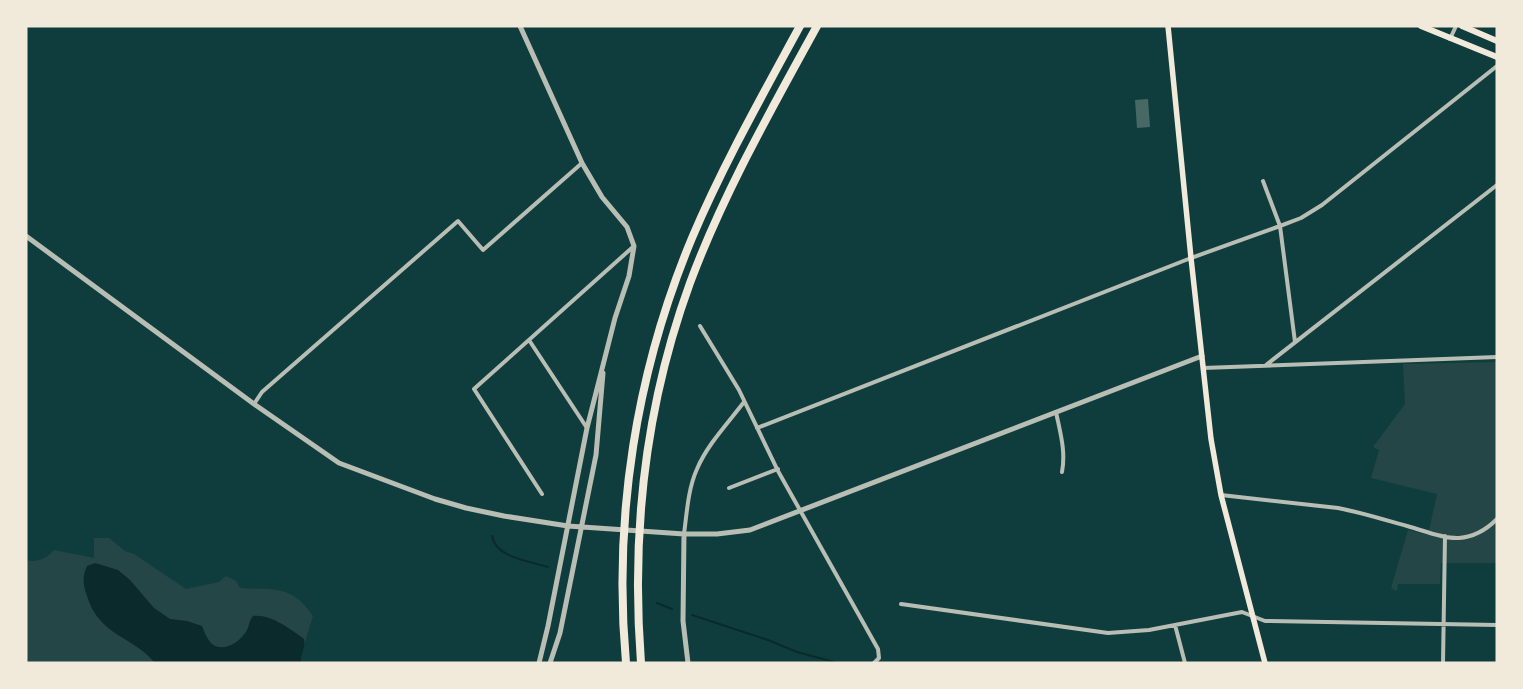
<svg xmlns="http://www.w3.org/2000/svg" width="1523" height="689" viewBox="0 0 1523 689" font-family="Montserrat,sans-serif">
  <rect width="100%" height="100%" fill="#0f3d3e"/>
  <!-- green -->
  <path fill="#244646" d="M1497,362v201h-56l-1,21h-42l-1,7 -6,-3 17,-58 20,5 9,-41 -66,-16 8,-28 -6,-3 32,-43 -2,-40z
    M94,538h15l16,13 9,3 52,35 33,-7 7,-6 10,5 4,7c35,2 52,-3 73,28l-14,46 2,1h-275v-103c12,3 21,-2 28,-10l40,8z"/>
  <!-- water -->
  <path fill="#0a2a2b" d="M95,563l23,7 12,10 24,28 16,11 17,2 15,5c2,5 5,13 9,17 11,11 30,-1 36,-13 3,-6 1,-7 6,-14 18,-2 37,13 51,23 2,9 -4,15 -3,24h-146c-22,-27 -56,-27 -68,-67 -4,-11 -5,-19 0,-30z"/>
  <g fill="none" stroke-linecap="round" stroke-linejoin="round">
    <!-- stream -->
    <path stroke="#0a2a2b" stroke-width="2" d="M492,536c4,22 37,25 56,31
      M657,603l15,6
      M692,615l76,25 29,12 37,10"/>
  </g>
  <!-- building -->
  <path fill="#486865" d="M1148,99l2,28 -13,1 -2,-28z"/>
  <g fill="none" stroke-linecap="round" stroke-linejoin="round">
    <!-- minor -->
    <path stroke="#b8beb3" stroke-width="4" d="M1450,39l6,-13
      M1263,181l17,45 15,116
      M700,326l39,64 39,81 100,178 1,9 -5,5
      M529,340l58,88
      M1266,365l231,-180
      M1203,368l294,-11
      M254,404l8,-12 196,-171 25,29 99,-87
      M1056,412c4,20 10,39 6,60
      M757,428l434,-170 89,-32 21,-8 21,-13 175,-139
      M729,488l49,-19
      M542,494l-68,-105 160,-143
      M1221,495l117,13c26,5 50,13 76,20 13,4 31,11 45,10 15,-1 28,-9 38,-19
      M684,534c3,-22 4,-45 13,-65 10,-24 31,-46 47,-67
      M901,604l207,29 41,-3 93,-18 23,9 232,4
      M1175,625l10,38
      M1443,663l2,-127"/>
    <!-- tertiary -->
    <path stroke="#b8beb3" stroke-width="5" d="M520,26l62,137 20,34 25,30 7,19 -5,30 -14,42 -28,110 -39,198 -9,37
      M26,236l228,168 85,59 96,36 31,9 38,8 64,10 116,8h33l33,-4 452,-174
      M684,534l-1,87 5,42
      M550,663l10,-30 36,-178 7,-82"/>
    <!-- secondary -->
    <path stroke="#f1e9da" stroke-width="5.5" d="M1168,26l23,232 20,181 10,56 44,168"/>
    <!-- primary -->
    <path stroke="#f1e9da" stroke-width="6" d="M1421,26l76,31
      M1462,26l35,15"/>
    <!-- motorway -->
    <path stroke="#f1e9da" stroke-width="8" d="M626,663c-13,-145 10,-291 66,-425 31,-73 70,-142 108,-212
      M641,663c-10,-130 4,-257 49,-380 33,-89 81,-173 127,-257"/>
  </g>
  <!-- border -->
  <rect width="1523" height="689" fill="none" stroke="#f1e9da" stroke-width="55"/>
</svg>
